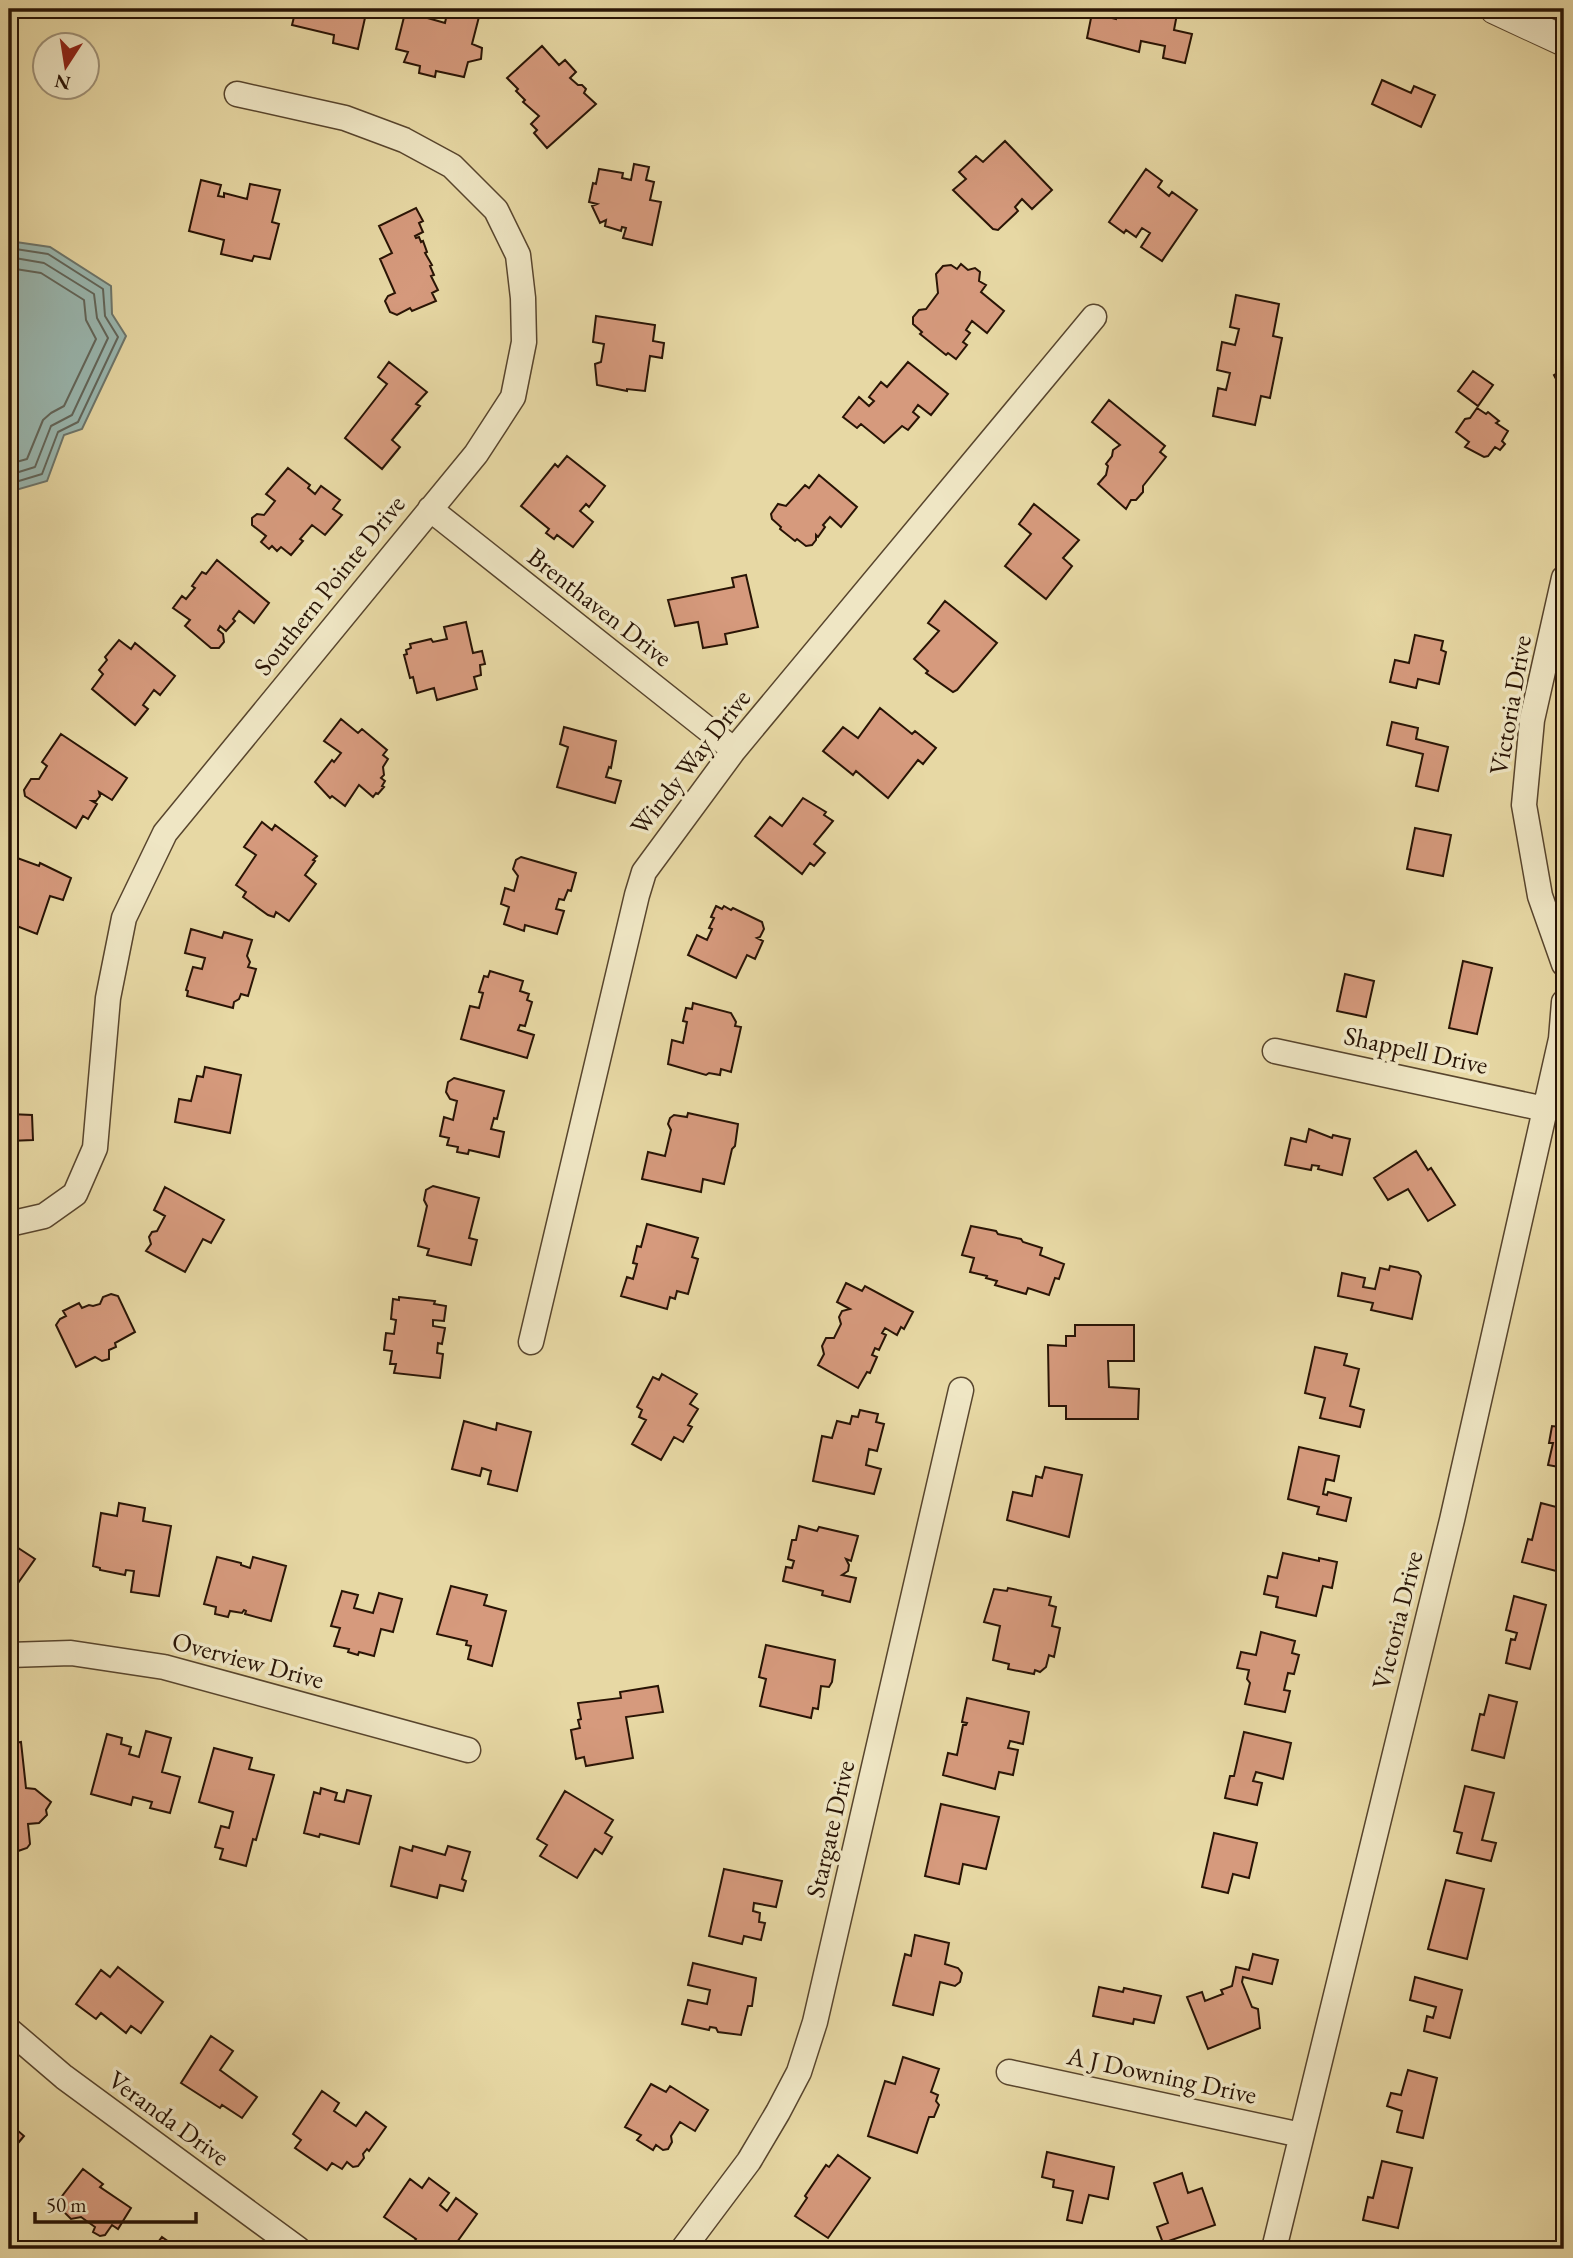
<svg xmlns="http://www.w3.org/2000/svg" width="1573" height="2258" viewBox="0 0 1573 2258" font-family="'EB Garamond',serif">
  <rect width="100%" height="100%" fill="#e7d8a4"/>
  <filter id="stains"><feTurbulence type="fractalNoise" baseFrequency=".00286" numOctaves="4"/><feColorMatrix values="0 0 0 0 .2 0 0 0 0 .09 0 0 0 0 .02 0 0 0 .5 -.17"/></filter>
  <radialGradient id="worn" r=".72"><stop offset=".6" stop-color="#630" stop-opacity="0"/><stop offset="1" stop-color="#630" stop-opacity=".3"/></radialGradient>
  <!-- water -->
  <path fill="#9ab8b1" stroke="#6d766c" stroke-width="2" d="M9,241l41,6 61,39 1,28 14,22 -44,93 -18,6 -17,46 -38,11z"/>
  <g fill="none" stroke-linecap="round" stroke-linejoin="round">
    <!-- shore -->
    <path stroke="#62665b" stroke-width="2" d="M9,248l39,6 55,35 2,27 13,21 -40,85 -20,10 -16,42 -33,10
      M9,257l35,6 50,31 3,24 11,20 -36,77 -21,11 -16,41 -26,8
      M9,268l32,5 43,27 2,20 10,19 -32,67 -13,7 -8,7 -16,39 -18,5"/>
  </g>
  <!-- building -->
  <path fill="#d69a7d" stroke="#291405" stroke-width="2" d="M192,9h32l-30,8z
    M296,9h71l-9,40 -25,-6 1,-8 -42,-10z
    M406,9h20l-2,8 21,6 3,-14h33l-9,35 10,4 -1,11 -13,3 -4,15 -28,-6 -1,6 -16,-4 1,-7 -16,-4 4,-10 -12,-3z
    M1118,9h38l21,5 -3,16 18,4 -7,29 -22,-5 2,-12 -24,-5 -2,11 -52,-14 5,-25 24,6z
    M542,46l17,19 6,-5 11,12 -6,6 8,7h4l4,4 -2,4 12,11 -49,44 -13,-15 3,-3 -6,-6 8,-8 -16,-14 2,-2 -9,-9 2,-2 -11,-11z
    M1382,80l29,13 3,-7 21,9 -14,32 -49,-23z
    M1005,141l47,49 -20,19 -10,-10 -7,8 3,4 -20,19 -5,-1 -40,-39 13,-11 -7,-7 17,-16 7,6z
    M634,164l15,3 -3,13 8,2 -4,18 11,2 -9,43 -29,-7 3,-10 -4,-1 -1,4 -16,-5 1,-6 -6,3 -8,-17 5,-2 -8,-2 4,-19 3,1 3,-15 24,4 -1,5 9,2z
    M1146,169l16,12 -4,6 11,9 3,-4 25,18 -35,51 -21,-14 9,-14 -8,-5 -6,9 -10,-7 -2,3 -15,-11z
    M201,180l20,5 -3,11 6,1v-4l23,6 3,-15 30,6 -8,32 7,2 -9,35 -16,-3 -2,5 -31,-7 3,-14 -35,-9z
    M416,208l7,13 -4,2 4,9 -8,4 1,2 3,-1 2,5 2,-1 4,11 -2,1 7,12 -2,1 4,9 -3,1 7,14 -6,3 4,8 -24,10 -2,-3 -13,7 -7,-3 -5,-11 3,-5 7,-3 -15,-34 12,-6 -13,-27z
    M961,264l7,6 7,-2 5,4 -1,9 7,4 -5,7 23,19 -17,22 -15,-12 -6,9 4,3 -7,9 4,3 -11,14 -8,-6 -2,2 -26,-21 2,-2 -9,-8v-7l6,-7 7,-1 12,-16 -2,-19 7,-8 8,-1 6,4z
    M1236,295l43,9 -6,32 9,2 -12,60 -9,-2 -6,29 -42,-9 5,-28 8,2 4,-17 -13,-3 5,-28 13,3 4,-16 -9,-2z
    M596,316l59,9 -2,16 11,2 -2,15 -12,-2 -5,35 -18,-2v2l-30,-6 -2,-21 6,-2 3,-18 -11,-2z
    M389,362l38,30 -11,12 4,2 -28,34 8,7 -18,22 -37,-31 42,-54 -9,-7z
    M908,362l40,32 -17,21 -13,-10 -5,7 6,5 -11,13 -6,-4 -18,17 -23,-19 -4,4 -14,-11 16,-20 10,9 5,-5 -5,-4 12,-15 6,5z
    M1564,369v25l-10,-19z
    M1473,371l20,14 -15,21 -20,-15z
    M1109,400l56,46 -5,6 6,5 -23,29v6l-7,8h-5l-5,9 -28,-25 8,-9 2,-9 -2,-2 6,-8 1,-6 7,-5 -28,-23z
    M1477,408l9,6 2,-2 11,9 -3,2 12,8 -6,10 3,3 -5,6 -5,-3 -7,9 -4,1 -19,-10 4,-5 -13,-10 9,-13 5,-1z
    M567,456l38,30 -16,21 -3,-3 -6,7 13,11 -20,25 -16,-12 -3,4 -8,-6 3,-4 -28,-23 34,-42 3,3z
    M288,468l22,17 -2,3 7,6 6,-8 19,14 -7,9 9,6 -17,20 -13,-10 -12,14 3,2 -12,14 -10,-8 -4,4 -5,-5 -3,3 -8,-7 5,-6 -14,-11v-7l5,-4 7,1 11,-14 -9,-7z
    M819,475l38,32 -16,20 -11,-10 -7,8 2,2 -7,10 -2,-2v5l-4,5 -6,1 -9,-7 -2,2 -15,-12 1,-2 -9,-8 -1,-5 7,-10 8,2 19,-21 4,3z
    M1034,504l45,36 -16,18 9,8 -26,33 -41,-33 26,-32 -12,-10z
    M217,560l52,43 -15,20 -15,-12 -6,8 2,2 -9,10 -6,-5 -2,4 5,4 1,8 -5,6h-8l-26,-22 5,-6 -17,-12 9,-12 4,3 9,-11 -3,-2 10,-14 4,2z
    M746,575l12,52 -33,7 2,10 -24,4 -5,-26 -23,4 -7,-26 66,-13 -2,-9z
    M945,601l52,42 -40,47 -4,2 -27,-19 2,-2 -14,-12 25,-28 -11,-8z
    M466,622l7,31 9,-2 3,13 -5,1 1,10 -7,2 3,12 -40,11 -3,-12 -17,5 -4,-16 -3,1 -6,-23 3,-1 -1,-4 5,-2 -1,-4 21,-5 2,3 14,-3 -3,-12z
    M1415,635l28,6 -2,9 5,2 -7,32 -21,-5 -2,9 -26,-6 5,-22 14,3z
    M119,640l12,9 4,-6 40,33 -15,19 -6,-5 -11,15 5,4 -13,16 -43,-36 11,-15 -4,-4 8,-10 -2,-3z
    M880,708l32,26 3,-3 21,17 -13,16 -5,-4 -30,38 -32,-27 -3,4 -30,-24 20,-24 15,11z
    M341,719l17,14 4,-4 25,21 -4,5 5,4 -5,8 1,8 -3,3 4,3 -3,5 2,1 -6,7 -2,-1 -3,4 -14,-12 -14,21 -13,-10 -2,2 -15,-16 17,-22 2,2 7,-9 -17,-12z
    M1392,722l26,6 -2,11 32,8 -10,44 -22,-5 7,-32 -36,-9z
    M564,727l52,14 -5,27 -2,-1 -3,10 15,4 -6,22 -58,-16 11,-40 -8,-3z
    M61,734l66,44 -15,22 -13,-8 1,4 -4,5h-4l5,3 -9,15 -5,-3 -7,12 -51,-32 -1,-6 7,-11h8l8,-13 -5,-4z
    M803,798l23,14 -2,3 9,6 -19,23 11,9 -11,13 -4,-3 -8,11 -47,-38 15,-19 12,9z
    M262,822l10,8 3,-5 42,31 -4,4 2,1 -10,14 11,9 -27,37 -13,-9 -2,5 -6,-2 -25,-18 3,-5 -10,-7 20,-30 -12,-8z
    M1415,828l36,7 -8,41 -36,-7z
    M9,855l30,11 1,-3 31,15 -8,22 -13,-4 -13,38 -28,-11z
    M521,857l55,16 -5,18 -3,-1 -4,10 -5,-1 -3,10 8,2 -7,23 -32,-9 -1,6 -20,-7 5,-17 -8,-3 4,-16 9,3 4,-15 -5,-7 3,-9z
    M716,906l6,3 2,-3 7,4 2,-2 29,14 2,7 -4,8 -3,1 6,3 -8,18 -8,-4 -11,23 -48,-23 9,-20 10,5 5,-11 -3,-1 5,-10 -3,-1z
    M191,929l31,9 2,-6 28,8 -5,16 3,6 -2,5 8,2 -8,27 -7,-2 -2,5 -5,3 -1,6 -46,-12 1,-5 -2,-1 7,-23 9,2 3,-11 -20,-5z
    M9,959l7,1 -5,32h5l-2,16h-5z
    M1463,961l29,7 -15,66 -28,-6z
    M490,971l33,10 -3,10 9,3 -2,6 5,2 -7,24 -5,-1 -2,5 16,5 -7,23 -66,-19 9,-33 9,2 4,-15 -4,-1 5,-16 4,1z
    M1345,974l29,7 -8,36 -29,-6z
    M693,1003l38,10 5,9 -1,4 6,1 -10,45 -10,-3 -1,6 -11,-2 -3,2 -38,-11 4,-24 11,3 4,-21 -4,-1 3,-13 6,1z
    M205,1067l36,8 -11,58 -55,-11 4,-23 12,2 6,-25 6,1z
    M454,1078l50,13 -7,28 -3,-1 -3,11 13,3 -5,25 -30,-7 -1,4 -11,-2 1,-5 -11,-2 2,-7 -9,-2 4,-19 9,3 4,-19 -7,-2 -4,-7 2,-10z
    M688,1113l50,11 -3,22 -3,3 -8,35 -21,-5 -2,13 -59,-13 6,-27 17,4 6,-26 -3,-6 2,-6 4,-3 13,2z
    M9,1114l23,1 1,25 -24,1z
    M1309,1129l23,9 1,-3 17,4 -8,36 -24,-6 1,-3 -7,-1 -1,5 -26,-5 6,-27 15,4z
    M1416,1151l12,19 3,-2 24,37 -27,16 -20,-32 -20,11 -14,-22z
    M433,1186l46,12 -10,40 8,2 -6,25 -44,-10 2,-6 -11,-3 9,-40 -3,-6 2,-10z
    M165,1187l59,33 -13,23 -8,-4 -18,33 -39,-21 5,-7 -2,-7 3,-5 5,-1 8,-15 -11,-6z
    M647,1224l51,14 -6,19 6,2 -10,35 -11,-3 -2,8 -5,-2 -3,12 -46,-13 6,-19 6,2 4,-15 -4,-1 4,-17 4,1z
    M971,1226l25,5 2,3 23,5 2,3 19,6 -2,7 24,9 -5,15 -4,-1 -6,17 -21,-7 -2,6 -31,-9 2,-4 -11,-3 1,-2 -17,-4 4,-14 -12,-3z
    M1390,1266l28,6 3,4 -9,43 -41,-9 2,-7 -35,-7 4,-23 23,5 -2,9 12,2 5,-21 9,2z
    M846,1283l16,8 3,-5 48,26 -9,17 -3,-2 -4,8 -12,-7 -3,5 4,2 -7,15 -4,-2 -3,7 5,2 -7,16 -3,-1 -9,16 -40,-23 6,-11 -2,-8 4,-8h8l7,-14 -2,-7 3,-6 8,-2 -13,-7z
    M111,1294l7,2 17,36 -20,11 1,4 -7,3v9l-7,2 -7,-4 -19,10 -20,-42 4,-6 6,-3 -3,-5 16,-8 3,5 7,-3 4,1 7,-2 3,-7z
    M399,1297l36,4 -1,3 12,2 -2,15 -11,-1v6l12,2 -3,16 -4,-1 -1,10 6,1 -3,24 -46,-5 2,-9h-6l2,-13 -8,-1 2,-17 8,1 2,-14 -5,-1 2,-20 6,1z
    M1075,1325h59v36h-26l1,26 30,2 -1,30h-72v-13h-17l-1,-61 18,1v-10h9z
    M1315,1347l32,7 -3,11 15,4 -9,37 14,4 -4,17 -40,-9 5,-20 -20,-5z
    M662,1374l35,20 -7,10 8,5 -10,16 4,2 -9,15 -9,-5 -13,23 -29,-16 14,-24 -7,-3 3,-7 -5,-3 16,-30 6,3z
    M1564,1409v59l-16,-3 5,-22h-4l3,-17 8,1z
    M860,1410l18,4 -2,8 8,2 -7,27 -8,-2 -3,16 15,4 -7,25 -61,-13 9,-45 10,2 5,-17 13,3 2,-8 6,1z
    M464,1421l32,9 1,-7 34,9 -14,59 -29,-7 3,-13 -9,-3 -2,8 -28,-7z
    M1299,1447l40,9 -5,25 -8,-2 -3,15 4,1 1,-3 23,6 -5,23 -29,-7 2,-7 -31,-8z
    M1045,1467l37,8 -13,62 -62,-17 6,-28 19,4 4,-20 6,2z
    M119,1503l26,5 -2,13 28,5 -12,70 -28,-4 3,-21 -8,-1 -1,5 -25,-5v-2l-7,-2 8,-53 16,3z
    M1541,1503l23,6v47l-4,16 -38,-10 6,-23 4,1z
    M799,1526l18,5 2,-4 39,9 -7,25 -5,-2 3,6 -1,6 -6,4 14,3 -6,24 -28,-7 1,-4 -40,-10 3,-14 6,1 2,-7 -6,-2 4,-19h4z
    M9,1542l26,17 -24,34 -2,-1z
    M1283,1553l36,8v-3l18,4 -5,26 -9,-2 -7,30 -40,-9 2,-10 -14,-3 4,-18 9,2z
    M217,1557l24,6v2l9,3 3,-11 33,9 -15,55 -26,-7 1,-3 -2,-1 -2,3 -12,-2 -2,6 -13,-3 1,-7 -12,-3z
    M451,1586l36,9 -3,10 22,6 -14,55 -24,-7 3,-13 -5,-1 1,-4 -30,-7z
    M1008,1588l43,9 -2,8 7,2 -4,19 8,2 -6,29 -5,-2 -3,12 -6,5 -5,-2 -1,4 -26,-5 1,-5 -16,-4 7,-34 -16,-4 10,-33 13,2z
    M342,1591l16,4 -4,13 19,5 6,-20 23,6 -9,33 -12,-3 -7,27 -15,-4 -1,3 -10,-3 1,-3 -15,-3 6,-18 -9,-2z
    M1514,1596l32,9 -16,64 -24,-6 5,-24 4,1 2,-7 -11,-3z
    M1261,1632l34,9 -3,12 7,2 -5,19 -6,-1 -4,17 6,1 -5,21 -40,-8 5,-21 -3,-4 2,-9 -12,-2 4,-16 15,3z
    M766,1645l69,15 -3,22 -3,5 -8,-1 -3,23 -5,-1 -2,10 -51,-12 6,-27 -7,-2z
    M658,1686l5,26 -37,5 7,41 -47,8 -2,-9 -8,2 -5,-29 9,-2 -2,-8 3,-1 -3,-16 43,-5 -1,-6z
    M1489,1695l28,7 -13,56 -32,-8 8,-36 4,1z
    M967,1698l62,14 -6,32 -13,-3 -2,7 10,2 -5,25 -14,-3 -4,17 -52,-14 5,-22 9,2 6,-30h3l1,-2 -5,-1z
    M146,1731l25,7 -9,34 18,5 -10,36 -20,-5 2,-6 -19,-5 -2,8 -40,-11 16,-60 15,4 -1,6 10,3 -2,7 10,3z
    M1244,1732l47,11 -8,36 -27,-7 -3,9 9,2 -5,22 -32,-7 5,-22h4z
    M21,1742l5,46 9,1 16,13 -5,8 1,5 -8,8 -11,1 2,20 -3,4 -9,3 -8,-7 -1,-100z
    M214,1748l38,10 -3,11 25,6 -18,65 -3,-1 -7,27 -26,-7 3,-10 -8,-2 6,-21 8,2 4,-16 -34,-10z
    M1465,1786l29,7 -12,47 14,3 -5,18 -34,-8 5,-20 -8,-2z
    M321,1788l16,5 -2,7 9,2 3,-12 24,6 -12,48 -39,-10 -1,3 -15,-4 10,-41 6,2z
    M565,1791l48,29 -8,13 7,4 -10,17 -7,-5 -18,29 -37,-22 7,-11 -10,-6z
    M941,1804l58,13 -13,52 -23,-5 -4,20 -34,-8z
    M1214,1833l43,10 -8,35 -16,-4 -5,19 -26,-6z
    M413,1846l32,9 3,-9 22,6 -8,27 4,2 -3,10 -23,-6 -3,13 -46,-12 9,-39 12,4z
    M724,1869l58,12 -6,26 -22,-4 -1,8 7,2 -1,9 6,1 -4,17 -17,-4 -2,8 -33,-8z
    M1446,1880l38,9 -17,70 -39,-10z
    M915,1935l34,8 -4,21 13,4 4,5 -2,9 -5,4 -15,-4 -7,33 -40,-10 12,-51 6,2z
    M1253,1954l25,6 -6,24 -29,-7 -1,5 10,25 6,2 2,19 -52,21 -21,-52 15,-5 3,9 18,-7 -2,-4 11,-4 4,-19 13,3z
    M693,1963l63,15 -4,28h-4l-7,29 -23,-3 -2,-4 -6,-1 -1,3 -27,-6 6,-24 19,4 3,-14 -22,-5z
    M118,1967l45,35 -22,31 -10,-7 -5,7 -25,-20 -5,6 -20,-15 25,-34 9,7z
    M1415,1977l47,13 -12,48 -26,-7 3,-15 6,2 3,-11 -26,-7z
    M1099,1987l24,5 1,-4 37,8 -7,27 -20,-4 -1,5 -40,-8z
    M211,2036l22,15 -13,19 37,27 -15,21 -20,-13 -2,3 -39,-25z
    M903,2057l36,12 -8,23 7,3 -2,6 3,4 -5,12h-5l-12,36 -49,-17 17,-55 10,3z
    M1408,2070l29,8 -14,60 -26,-6 5,-21 -15,-5 4,-13 10,2z
    M651,2084l15,8 4,-6 38,24 -13,21 -15,-9 -9,14 1,6 -4,7 -5,1 -7,-5 -3,5 -16,-10 4,-5 -16,-8z
    M322,2091l17,12 -5,8 22,15 10,-14 20,15 -17,24 -2,-2 -4,5 1,4 -6,8 -5,1 -6,-5 -5,7 -10,-6 -5,7 -32,-22 6,-8 -8,-6z
    M9,2123l15,13 -15,18z
    M1047,2152l67,15 -6,32 -19,-4 -7,28 -15,-3 6,-29 -20,-4 1,-7 -12,-3z
    M838,2155l32,23 -42,60 -33,-22 12,-18 -2,-2 21,-31 3,2z
    M1382,2161l30,7 -14,60 -35,-8 5,-23 5,1z
    M83,2169l20,15 -3,3 31,21 -13,21 -6,-4 -7,10 -5,1 -7,-4 2,-5 -14,-10 -10,2 -6,-6 1,-8 -7,-5z
    M1182,2173l6,20 14,-5 13,37 -52,18 -6,-16 11,-4 -14,-40z
    M429,2178l20,15 -9,12 7,6 9,-13 21,16 -25,35 -9,-3 -2,3h-26l-4,-3 5,-7 -32,-22 26,-38 12,9z
    M162,2237l17,12h-26z"/>
  <g fill="none" stroke-linecap="round" stroke-linejoin="round">
    <!-- minor casing -->
    <g stroke="#58452d" stroke-width="27">
      <path id="minor" d="M430,509l304,241
        M1564,578l-32,142 -8,85 16,91 24,68
        M1275,1051l270,58
        M9,1224l35,-8 31,-22 20,-46 13,-150 16,-80 41,-85 311,-379 37,-57 11,-55 -1,-44 -5,-43 -22,-45 -44,-44 -48,-26 -59,-22 -108,-24
        M531,1342l106,-447 7,-23 90,-122 360,-433
        M9,1655l62,-2 93,14 304,83
        M9,2030l55,47 234,172
        M1009,2072l292,63
        M683,2249l66,-88 29,-49 21,-40 16,-50 146,-632
        M1274,2249l178,-729 109,-481 3,-37"/>
    </g>
    <!-- tertiary casing -->
    <g stroke="#58452d" stroke-width="32">
      <path id="tertiary" d="M1495,9l69,32"/>
    </g>
    <!-- minor -->
    <use href="#minor" stroke="#efe6c4" stroke-width="24"/>
    <!-- tertiary -->
    <use href="#tertiary" stroke="#efe6c4" stroke-width="30"/>
  </g>
  <g text-anchor="middle" dominant-baseline="central" stroke-width="7" stroke-linejoin="round" paint-order="stroke">
    <!-- street labels -->
    <g font-size="26" fill="#291405" stroke="#efe6c4">
      <text transform="translate(329 585) rotate(-51)">Southern Pointe Drive</text>
      <text transform="translate(600 607) rotate(38)">Brenthaven Drive</text>
      <text transform="translate(1510 705) rotate(-80)">Victoria Drive</text>
      <text transform="translate(690 762) rotate(-52)">Windy Way Drive</text>
      <text transform="translate(1416 1050) rotate(12)">Shappell Drive</text>
      <text transform="translate(1397 1620) rotate(-76)">Victoria Drive</text>
      <text transform="translate(248 1660) rotate(15)">Overview Drive</text>
      <text transform="translate(830 1829) rotate(-77)">Stargate Drive</text>
      <text transform="translate(1162 2075) rotate(12)">A J Downing Drive</text>
      <text transform="translate(169 2118) rotate(36)">Veranda Drive</text>
    </g>
  </g>
  <!-- margin -->
  <rect width="1573" height="2258" fill="none" stroke="#e7d8a4" stroke-width="35"/>
  <rect x="10" y="10" width="1552" height="2237" fill="none" stroke="#291405" stroke-width="3.5"/>
  <rect x="18" y="18" width="1538" height="2223" fill="none" stroke="#291405" stroke-width="2"/>
  <!-- north arrow -->
  <g transform="translate(66 66) rotate(192)"><circle r="33" fill="#efe6c4" stroke="#a09278" stroke-width="2"/>
  <path d="M0-5L12 26L0 18L-12 26Z" fill="#8f2418"/>
  <text y="-10" font-size="19" font-weight="bold" text-anchor="middle" fill="#291405">N</text>
  </g>
  <!-- scale -->
  <path d="M35 2212v10h161v-10" fill="none" stroke="#291405" stroke-width="3.5"/>
  <text x="46" y="2212" font-size="21" fill="#291405" stroke="#efe6c4" stroke-width="5" paint-order="stroke">50 m</text>
  <rect width="100%" height="100%" filter="url(#stains)"/>
  <rect width="100%" height="100%" fill="url(#worn)"/>
</svg>
